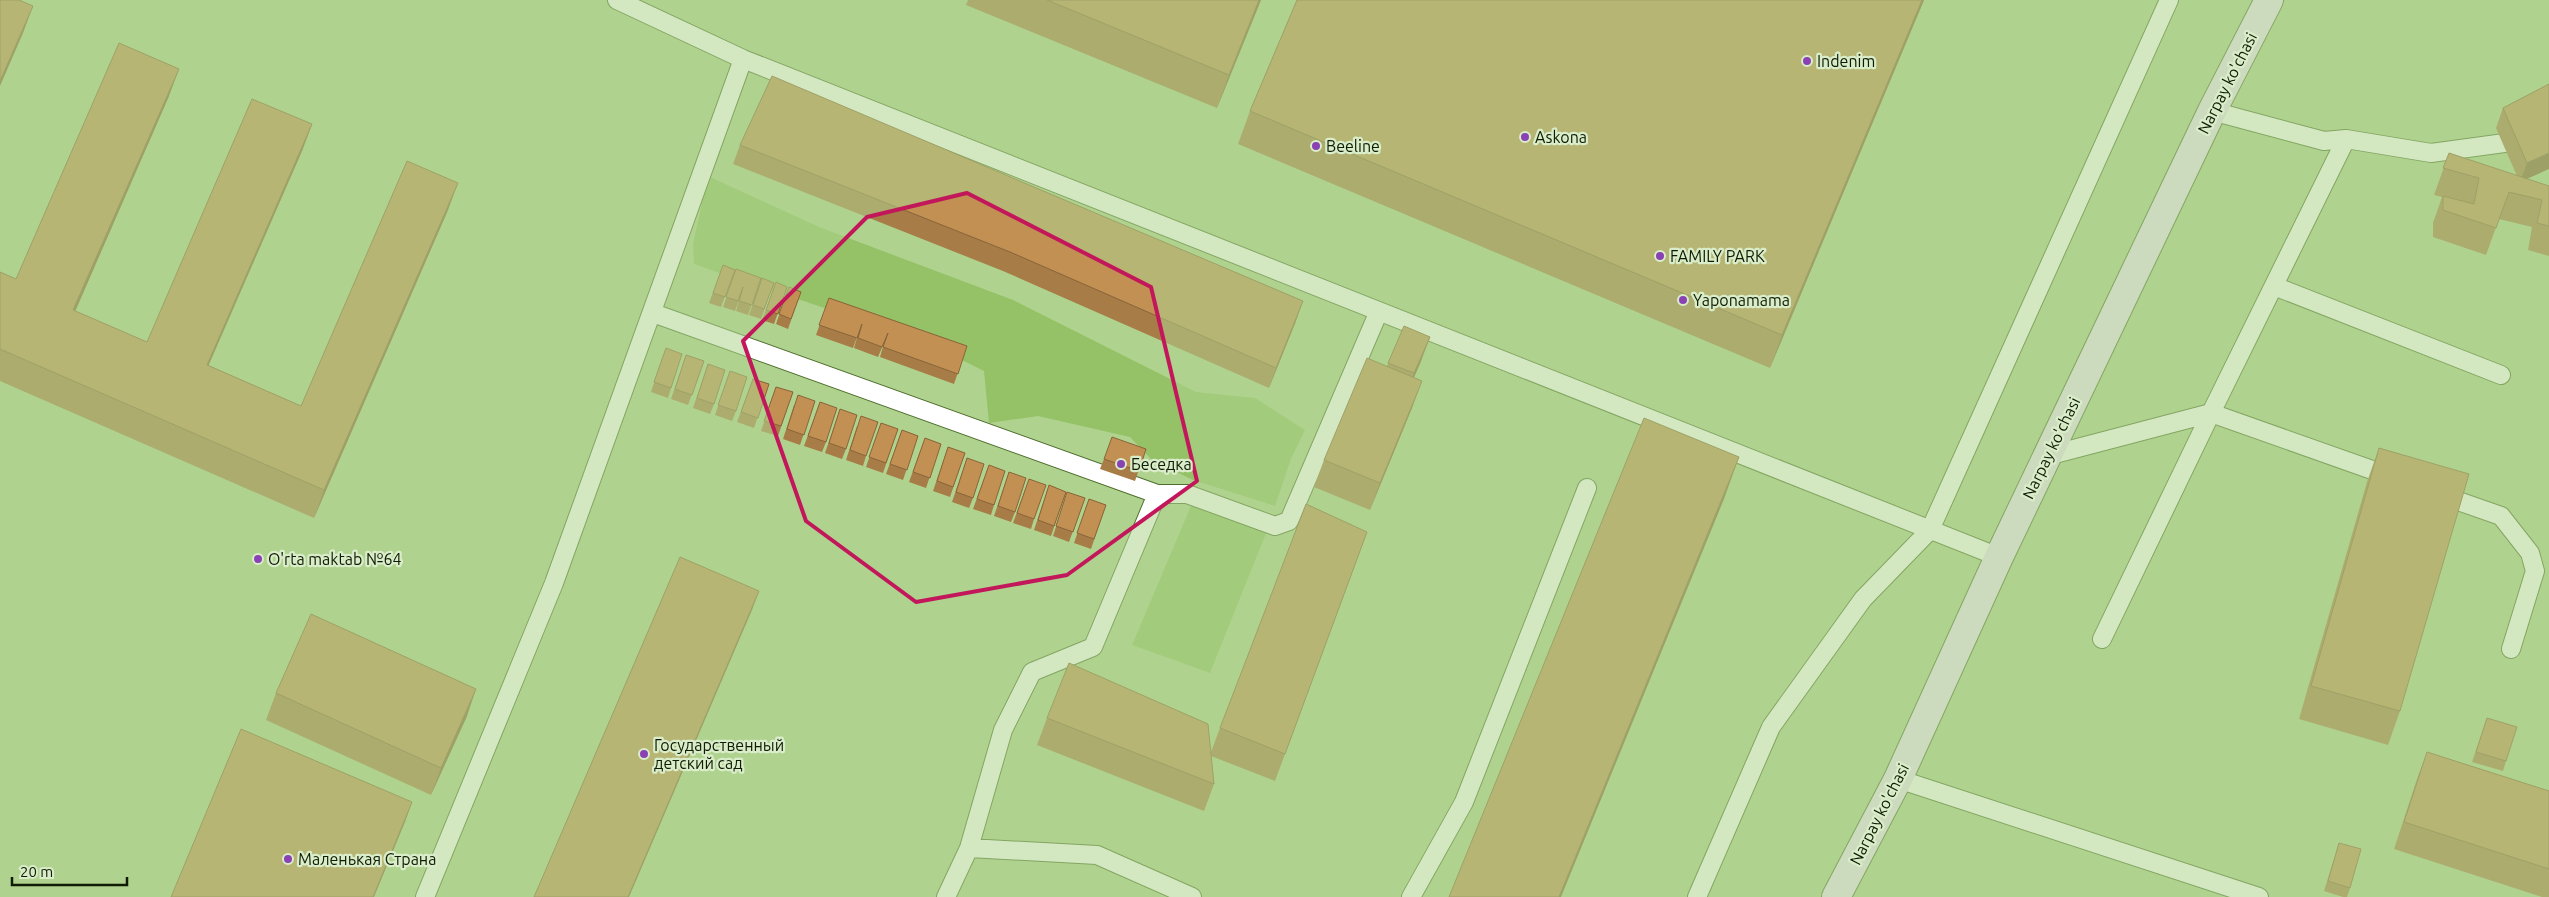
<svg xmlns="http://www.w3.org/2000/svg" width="2549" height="897" viewBox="0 0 2549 897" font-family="Ubuntu,sans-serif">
  <rect width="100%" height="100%" fill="#afd38e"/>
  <!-- green -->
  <path fill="#95c167" d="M708,176l111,51 194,73 183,92 59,6 50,32 -14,29 -16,47 -82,-26 -41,-20 -22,-23 -92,-21 -49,7 -5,-52c-92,-47 -193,-71 -290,-107l-1,-20z
    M1193,501l74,30 -57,142 -78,-28z"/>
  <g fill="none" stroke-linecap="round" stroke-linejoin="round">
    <!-- lane casing -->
    <g stroke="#4f6e2d" stroke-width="20">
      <path id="lane" d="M617,0l126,59 1256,498
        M2212,111l112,30 22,-2 85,14 118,-16
        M2274,286l227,89
        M653,313l504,181 -64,153 -61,25 -29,58 -34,118
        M2047,456l164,-43 181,64
        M1157,494h30l88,32 14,-5 90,-210
        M2438,494l63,22 29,37 5,18 -24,78
        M2102,639l109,-226 135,-274
        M1898,779l361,118
        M425,897l129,-314 189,-524
        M946,897l23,-49 128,7 95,42
        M1411,897l53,-95 123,-314
        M1697,897l74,-170 92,-128 67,-69 239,-530"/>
    </g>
    <!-- secondary casing -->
    <g stroke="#4f6e2d" stroke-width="30">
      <path id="secondary" d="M1836,897l62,-118 101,-222 213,-446 57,-111"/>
    </g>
    <!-- lane -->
    <use href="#lane" stroke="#fff" stroke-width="18"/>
    <!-- secondary -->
    <use href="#secondary" stroke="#efe4f7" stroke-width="28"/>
  </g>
  <!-- wall -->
  <path fill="#a77c47" d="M968,0h293l-44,108 -251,-103z
    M1297,0h627l-154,368 -532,-224 12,-33z
    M2549,84l-22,95 22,7v70l-21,-6 4,-23 -33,-8 -13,36 -53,-18v-14l9,-26 -8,-2 15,-42 68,23 -21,-48 7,-20z
    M169,96l-94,215 72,31 165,-218 -10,27 -94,214 93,41 147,-196 -134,308 -314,-137v-109l16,7z
    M740,145l556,176 -27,67 -266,-117 -270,-107z
    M723,265l12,5 -14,37 -12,-4z
    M736,269l25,9 -13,37 -12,-4 4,-14 -5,14 -12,-4z
    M762,278l12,5 -13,36 -12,-4z
    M776,282l11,5 -13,37 -12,-4z
    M789,287l12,5 -13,37 -12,-5z
    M829,298l138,48 -13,38 -74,-27 4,-14 -6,14 -24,-9 4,-14 -5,14 -37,-13z
    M1404,326l26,11 -16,40 -2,31 -42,102 -56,-23 10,-27 63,-94z
    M686,355l18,6 -16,44 -17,-6z
    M662,358l9,30 -3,10 -17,-6z
    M708,364l6,40 -4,10 -17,-6z
    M730,371l6,40 -4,10 -17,-6z
    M753,379l16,5 -15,44 -17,-6z
    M776,387l17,5 -15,44 -17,-5z
    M815,401l-15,44 -17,-6 11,-34z
    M820,402l6,40 -4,10 -18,-6z
    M840,409l6,40 -4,10 -17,-6z
    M881,423l17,6 -15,44 -17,-6z
    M857,426l9,30 -3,10 -17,-6z
    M902,430l16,6 -15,44 -17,-6z
    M925,438l16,6 -15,44 -17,-6z
    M948,447l17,6 -15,44 -17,-6z
    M2379,448l21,263 -12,34 -89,-26 68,-237z
    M1146,449l-11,32 -35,-12 4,-10z
    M967,458l6,40 -4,10 -17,-6z
    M989,465l5,40 -3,10 -18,-6z
    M1009,472l6,40 -4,10 -17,-6z
    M1029,479l5,40 -3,10 -18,-6z
    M1049,485l17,7 -15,44 -17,-6z
    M1085,498l-16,44 -16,-6 11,-34z
    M1089,499l17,6 -15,44 -17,-6z
    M1367,532l-92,249 -64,-25 3,28 -10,27 -167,-66 10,-27 164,34 9,-24z
    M276,693l191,23 -36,79 -165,-75z
    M2487,718l19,43 -3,10 -31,-9z
    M2427,752l122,39v106h-7l-148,-48 23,-70z
    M2339,843l11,45 -3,9h-4l-19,-6z"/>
  <!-- shaded-wall -->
  <path fill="#886539" d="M1259,0h2l-44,108 12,-33z
    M1922,0h2l-154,368 12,-33z
    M33,6l-10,27 -23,53v-5z
    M179,69l-10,27 -105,241 9,-27z
    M312,124l-10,27 -105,241 10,-27z
    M2549,153v16l-29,13 7,-19z
    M458,183l-10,27 -134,308 10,-28z
    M1303,301l-7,20 -27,67 7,-20z
    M1430,337l-10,27 -16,36 10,-27z
    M1422,381l-10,27 -42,102 10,-27z
    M1739,457l-15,42 -163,398h-2z
    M759,591l-7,19 -123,287h-1z
    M476,689l-9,27 -36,79 10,-27z
    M412,802l-7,20 -31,75h-1z"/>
  <!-- building -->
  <path fill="#c29052" stroke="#886539" d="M0,0h19l14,6 -33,75z
    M1047,0h212l-30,75z
    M1297,0h625l-140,335 -532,-224z
    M119,43l60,26 -106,241 74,32 105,-243 60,25 -105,241 94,41 106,-245 51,22 -134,307 -324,-141v-77l16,7z
    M772,76l531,225 -27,67 -266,-116 -270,-107z
    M2549,84v69l-22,10 -24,-55z
    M2449,153l100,33v40l-12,-3 5,-23 -33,-8 -13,36 -53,-18v-14l31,8 5,-26 -36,-10z
    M723,265l12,5 -10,27 -12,-4z
    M736,269l25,9 -9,27 -13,-4 4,-14 -5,14 -12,-4z
    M762,278l12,5 -10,26 -11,-4z
    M776,282l11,5 -9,27 -12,-4z
    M789,287l12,5 -10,27 -12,-5z
    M829,298l138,48 -9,28 -75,-27 5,-14 -6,14 -24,-9 4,-14 -5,14 -38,-13z
    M1404,326l26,11 -16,36 -26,-10z
    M666,348l16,6 -11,34 -17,-6z
    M686,355l18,6 -12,34 -17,-6z
    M1367,358l55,23 -42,102 -56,-23z
    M708,364l17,6 -11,34 -17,-6z
    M730,371l17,6 -11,34 -18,-6z
    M753,379l16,5 -11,34 -17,-6z
    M776,387l17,5 -12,34 -17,-5z
    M798,395l17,6 -11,34 -17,-6z
    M820,402l17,6 -11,34 -18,-6z
    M840,409l17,6 -11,34 -17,-6z
    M861,416l17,6 -12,34 -16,-6z
    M1644,418l95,39 -180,440h-110z
    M881,423l17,6 -12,34 -17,-6z
    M902,430l16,6 -11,34 -17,-6z
    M1112,437l34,12 -7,22 -35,-12z
    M925,438l16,6 -11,34 -17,-6z
    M948,447l17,6 -12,34 -16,-6z
    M2379,448l90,26 -69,237 -89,-25z
    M967,458l17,6 -11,34 -17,-6z
    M989,465l16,6 -11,34 -17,-6z
    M1009,472l17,6 -11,34 -17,-6z
    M1029,479l17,6 -12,34 -17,-6z
    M1049,485l17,7 -12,34 -16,-6z
    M1067,492l18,6 -12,34 -17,-6z
    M1089,499l17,6 -12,34 -17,-6z
    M1306,504l61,28 -82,222 -65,-26z
    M680,557l79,34 -131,306h-94z
    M311,614l165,75 -35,79 -165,-75z
    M1069,663l139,61 6,60 -167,-66z
    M2487,718l30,9 -11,34 -30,-9z
    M241,729l171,73 -39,95h-202z
    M2427,752l122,39v78l-145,-47z
    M2339,843l22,6 -11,39 -22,-7z"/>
  <!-- marked area -->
  <path d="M0 0H2549V897H0ZM967,193l184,94 46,194 -130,94 -151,27 -110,-81 -63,-180 124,-124z" fill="#afd38e" fill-opacity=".55" fill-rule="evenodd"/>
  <path fill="none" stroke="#c2185b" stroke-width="4" stroke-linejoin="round" d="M967,193l184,94 46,194 -130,94 -151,27 -110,-81 -63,-180 124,-124z"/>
  <!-- markers -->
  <g fill="#8941b4" stroke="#daedca" stroke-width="2">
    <circle cx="1807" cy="61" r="5"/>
    <circle cx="1525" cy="137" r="5"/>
    <circle cx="1316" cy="146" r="5"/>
    <circle cx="1660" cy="256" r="5"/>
    <circle cx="1683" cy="300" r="5"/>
    <circle cx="1121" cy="464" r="5"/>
    <circle cx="258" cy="559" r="5"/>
    <circle cx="644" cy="754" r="5"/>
    <circle cx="288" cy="859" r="5"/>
  </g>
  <g text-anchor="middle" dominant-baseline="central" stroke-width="4.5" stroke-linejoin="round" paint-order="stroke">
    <!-- poi labels -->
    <g font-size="16" fill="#0f1b02" stroke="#daedca" text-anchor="start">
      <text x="1817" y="61">Indenim</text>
      <text x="1535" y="137">Askona</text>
      <text x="1326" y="146">Beeline</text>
      <text x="1670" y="256">FAMILY PARK</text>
      <text x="1693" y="300">Yaponamama</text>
      <text x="1131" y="464">Беседка</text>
      <text x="268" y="559">O'rta maktab №64</text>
      <text x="654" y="745">Государственный<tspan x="654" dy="18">детский сад</tspan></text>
      <text x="298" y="859">Маленькая Страна</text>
    </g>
    <!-- street labels -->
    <g font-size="16" fill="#0f1b02" stroke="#daedca">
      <text transform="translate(2227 83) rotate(-63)">Narpay ko'chasi</text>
      <text transform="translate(2051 448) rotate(-64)">Narpay ko'chasi</text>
      <text transform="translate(1879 814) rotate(-63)">Narpay ko'chasi</text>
    </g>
  </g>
  <!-- scale -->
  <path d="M12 877v8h115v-8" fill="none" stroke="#0f1b02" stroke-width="2.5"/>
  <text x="20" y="877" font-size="15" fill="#0f1b02" stroke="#daedca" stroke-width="4" paint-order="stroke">20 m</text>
</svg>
